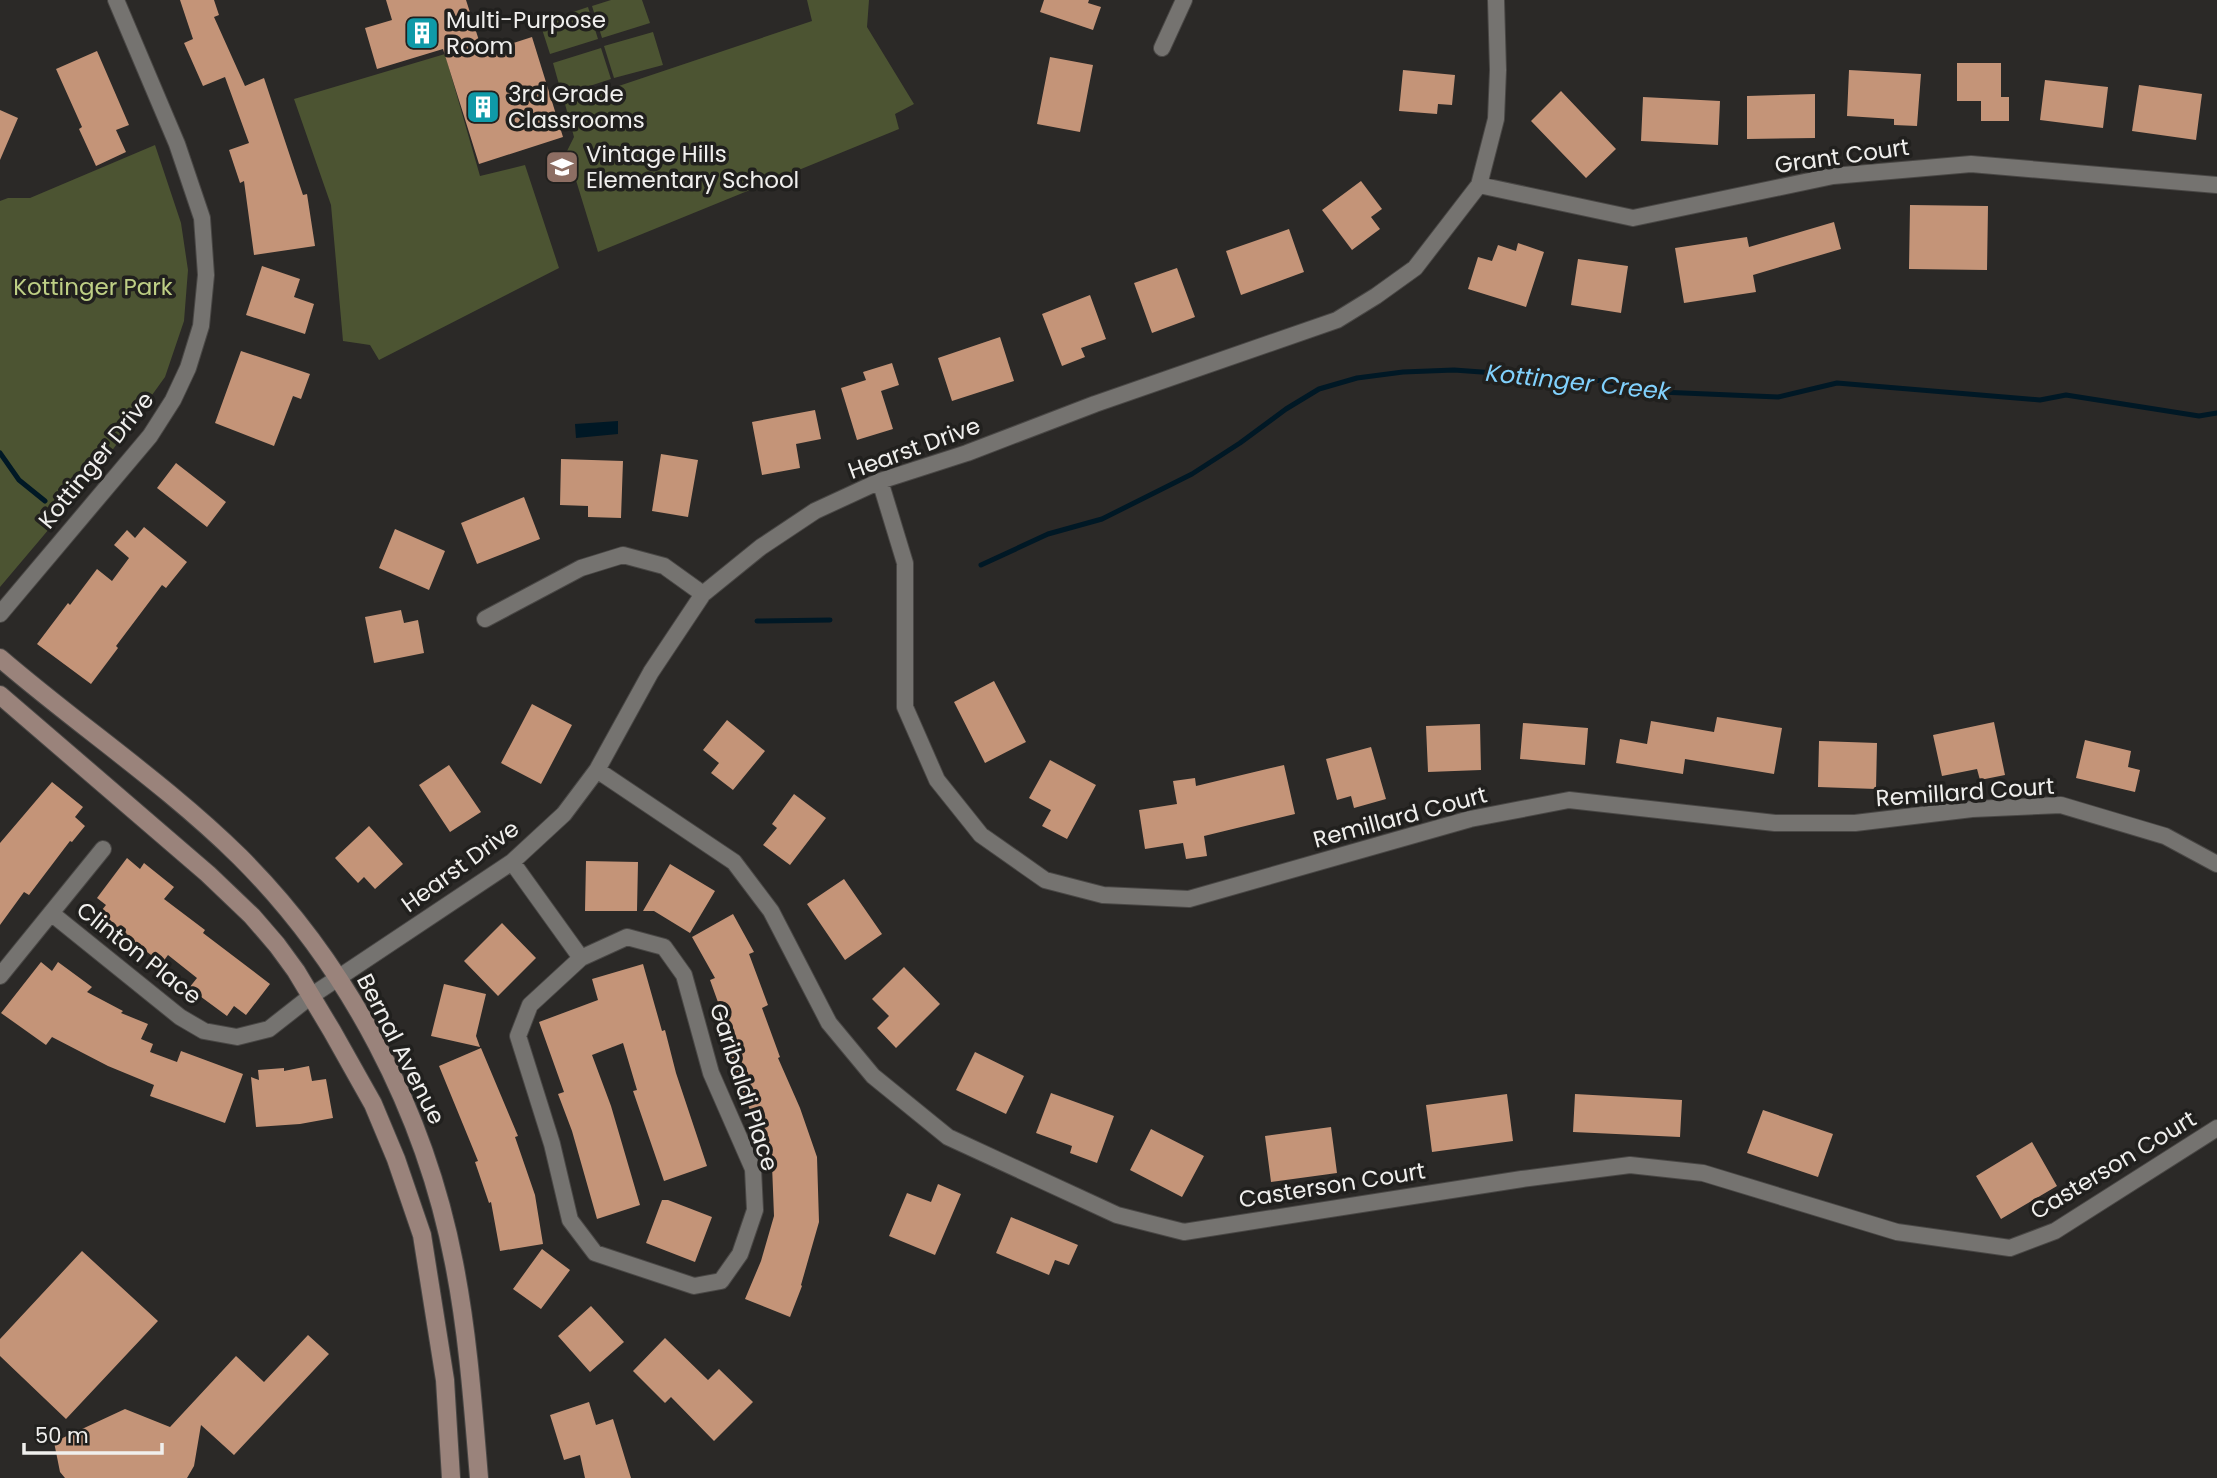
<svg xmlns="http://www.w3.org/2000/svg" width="2217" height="1478" viewBox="0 0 2217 1478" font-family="Poppins,sans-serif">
  <rect width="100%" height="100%" fill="#2b2927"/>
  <!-- green -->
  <path fill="#4c5432" d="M611,0h31l8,23 -48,15 -10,-32z
    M807,0h62l-2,27 47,77 -19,10 4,15 -301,123 -31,-101 7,-14 -9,-33 247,-83z
    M588,7l10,32 -48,15 -10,-31z
    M653,32l10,33 -49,13 -10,-32z
    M601,48l10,31 -49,16 -9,-32z
    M445,54l35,122 45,-11 34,103 -180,92 -9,-15 -27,-4 -12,-136 -37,-106z
    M155,145l26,78 7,47 -4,51 -19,56 -72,100 -93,110v-386l8,-3h22z"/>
  <!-- water -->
  <path fill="#001825" d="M618,421v13l-42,4 -1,-14z"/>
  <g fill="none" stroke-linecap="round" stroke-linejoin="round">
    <!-- stream -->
    <path stroke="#001825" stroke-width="5" d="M0,453l19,27 26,21
      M981,565l67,-31 54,-15 90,-45 48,-31 46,-34 33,-20 38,-11 46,-6 51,-2 151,11 55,11 118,5 59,-14 203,17 26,-5 133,21 18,-3
      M757,621l73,-1"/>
  </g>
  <!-- building -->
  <path fill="#c49478" d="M180,0h34l5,15 -5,2 31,69 19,-8 39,117 4,-1 8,52 -61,9 -10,-74 -4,2 -11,-33 20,-7 -24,-66 -22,9 -19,-43 9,-4z
    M386,0h80l17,53 49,-16 31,100 -84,27 -36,-115 -66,20 -12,-41 27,-8z
    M1044,0h45l-1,3 13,4 -8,23 -53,-18z
    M97,51l32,74 -13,5 10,22 -30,14 -17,-37 3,-2 -26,-58z
    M1050,57l43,8 -13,67 -43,-8z
    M1957,63h44v34h8v24h-28v-20h-24z
    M1403,70l52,5 -3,30 -14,-1 -1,10 -38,-3z
    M1849,70l72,4 -4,52 -23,-1v-6l-47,-3z
    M2045,80l63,7 -5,41 -63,-8z
    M2139,85l63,9 -6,46 -64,-9z
    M1561,91l55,58 -30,29 -55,-57z
    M1815,94v44l-68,1v-43z
    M1643,97l77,4 -2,44 -77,-4z
    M0,110l18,8 -18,42z
    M1361,181l21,28 -11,8 9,12 -28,21 -30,-40z
    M1910,205l78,1 -1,64 -78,-1z
    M1834,222l7,27 -88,26 3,17 -72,11 -9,-55 72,-11 2,10z
    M1289,229l15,43 -63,23 -15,-44z
    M1518,243l26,9 -18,55 -58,-18 10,-32 14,4 6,-16 18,6z
    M1578,259l50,7 -7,47 -50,-8z
    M262,266l38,13 -6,18 20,7 -9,30 -59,-19z
    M1177,268l18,49 -43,16 -18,-50z
    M1090,295l16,44 -25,9 4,9 -23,9 -20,-52z
    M1000,337l14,44 -62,20 -14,-43z
    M241,351l69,23 -9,25 -8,-3 -19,50 -59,-23z
    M892,363l7,22 -18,6 12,38 -36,11 -16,-52 25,-8 -3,-8z
    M815,410l6,29 -25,5 4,24 -38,7 -10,-53z
    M661,454l37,6 -10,57 -36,-6z
    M561,459l62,2 -2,57 -33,-1v-11l-28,-1z
    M176,463l50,39 -19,25 -50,-39z
    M524,497l16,42 -63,25 -16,-41z
    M144,527l43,35 -21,26 -4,-3 -46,61 2,2 -27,36 -54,-40 31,-41 2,2 27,-36 15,12 17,-23 -15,-13 13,-15 8,8z
    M395,529l50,22 -16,39 -50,-22z
    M401,610l3,13 14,-3 6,33 -50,10 -9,-46z
    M994,681l32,61 -41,21 -31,-61z
    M532,704l40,21 -31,59 -40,-21z
    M1717,717l65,11 -8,46 -89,-15 -2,15 -67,-11 4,-24 27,5 4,-23 63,11z
    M727,720l38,31 -32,39 -22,-17 8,-10 -16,-13z
    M1994,722l11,53 -25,5 -3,-11 -35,7 -9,-41z
    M1523,723l65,5 -3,37 -65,-6z
    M1480,724l1,46 -53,2 -2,-46z
    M2085,740l46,11 -3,16 12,3 -5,22 -59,-14z
    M1819,741l58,2 -1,46 -58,-2z
    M1371,747l15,52 -32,9 -3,-12 -14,4 -11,-41z
    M1050,760l46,25 -29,54 -25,-13 9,-16 -22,-12z
    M449,765l32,47 -31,20 -31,-47z
    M1284,765l11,49 -91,22 3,20 -21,3 -3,-16 -38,6 -6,-39 38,-6 -4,-23 22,-3 1,8z
    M52,782l31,25 -8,10 10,9 -13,16 -2,-1 -41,54 -5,-3 -24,33v-82z
    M794,794l32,24 -36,47 -27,-20 14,-17 -5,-4z
    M369,826l34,38 -28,25 -11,-12 -6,6 -23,-25z
    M127,858l13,11 4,-6 30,24 -10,12 41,31 -2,3 67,51 -24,31 -12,-9 -7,10 -38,-28 8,-10 -29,-23 -6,8 -30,-22 -2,2 -33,-27 9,-11 -9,-7z
    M586,861l52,1 -1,49h-52z
    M670,864l45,27 -25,42 -36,-22h-11z
    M844,879l38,55 -37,26 -38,-56z
    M733,914l21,38 -5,2 19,51 -6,3 18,49 -2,1 22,50 17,49 2,65 -18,63 1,1 -12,31 -45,-18 16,-38 13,-45 -2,-51 -33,-82 -18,-51 7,-2 -18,-50 5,-2 -23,-41z
    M502,923l34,35 -38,38 -34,-35z
    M41,962l11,9 6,-9 34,25 -5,5 36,19 -2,2 27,11 -7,15 12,5 -3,8 27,10 4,-11 62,23 -18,49 -75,-27 4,-11 -46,-19 -56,-29 -6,8 -45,-32z
    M643,964l19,67 3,-1 11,43 31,93 -43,15 -31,-90 4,-1 -14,-47 -31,12 19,51 29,99 -43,14 -25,-88 -14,-37 6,-2 -25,-70 59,-22 -6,-21z
    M904,967l36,37 -44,44 -19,-20 12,-12 -17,-17z
    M444,984l42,10 -10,42 4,11 -49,-11z
    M481,1048l37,88 -3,1 20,58 8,49 -43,7 -9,-49 -2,1 -14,-41 3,-1 -39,-95z
    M975,1052l49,24 -18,38 -50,-24z
    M309,1066l3,15 14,-2 7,39 -33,6 -44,3 -5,-50 8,3 -1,-10 26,-2v3z
    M1051,1093l63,23 -17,47 -27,-10 2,-7 -36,-13z
    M1507,1094l6,47 -81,11 -6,-47z
    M1575,1094l107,6 -2,37 -107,-5z
    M1763,1110l70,24 -15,43 -71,-24z
    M1331,1127l6,46 -66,9 -6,-46z
    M1151,1129l53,27 -22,41 -52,-27z
    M2032,1142l25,44 -56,33 -25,-43z
    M938,1184l23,10 -26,61 -46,-19 18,-43 24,9z
    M662,1200h6l44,17 -17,45 -49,-19z
    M1011,1217l67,28 -9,20 -14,-5 -6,15 -53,-22z
    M542,1249l28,21 -29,39 -28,-20z
    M82,1251l76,70 -92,98 -66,-63v-17z
    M591,1306l33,36 -34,30 -32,-36z
    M308,1335l21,19 -95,101 -33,-30 -7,41 -7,12h-122l-5,-6 -6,-30 71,-33 45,18 66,-71 28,26z
    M665,1338l43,42 11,-11 34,33 -39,39 -43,-44 -6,6 -32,-32z
    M589,1402l7,23 17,-6 18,59h-46l-5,-23 -16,5 -14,-45z"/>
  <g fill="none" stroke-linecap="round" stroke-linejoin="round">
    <!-- street casing -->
    <g stroke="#494745" stroke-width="18">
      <path id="street" d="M1162,48l22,-48
        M1479,185l154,33 200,-42 138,-12 246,21
        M880,481l25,82v144l32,73 44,55 64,45 58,15 86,4 281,-80 99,-19 206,23h80l117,-14 89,-4 104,31 52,28
        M0,614l150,-178 23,-36 15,-32 13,-42 5,-51 -4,-57 -25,-74 -61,-144
        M485,619l96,-51 42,-13 41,11 39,28
        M597,770l137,92 37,49 58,112 44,53 75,61 169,78 67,17 338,-53 108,-14 73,8 194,59 113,16 45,-17 162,-103
        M512,862l69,96
        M51,913l129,104 24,14 33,6 32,-8 42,-33 201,-134 52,-48 33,-44 54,-98 52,-78 58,-47 54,-36 65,-30 87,-28 128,-49 242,-84 39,-24 39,-28 64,-83 17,-66 2,-49 -2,-70
        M627,937l37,10 20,28 27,98 42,96 2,41 -15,44 -19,27 -27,5 -99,-33 -25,-33 -18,-76 -34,-108 12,-31 51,-47z
        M0,976l103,-127"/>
    </g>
    <!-- secondary casing -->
    <g stroke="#494745" stroke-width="20">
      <path id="secondary" d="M0,658c79,68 166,126 240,199 109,109 185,255 214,406 14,71 19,143 25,215
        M0,695l208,179 44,42 25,29 19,26 36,60 41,73 23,55 26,76 23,145 6,98"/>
    </g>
    <!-- street -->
    <use href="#street" stroke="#757370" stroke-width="16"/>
    <!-- secondary -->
    <use href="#secondary" stroke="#9a837b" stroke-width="18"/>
  </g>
  <!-- icons -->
  <defs>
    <g id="building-square" transform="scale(1.75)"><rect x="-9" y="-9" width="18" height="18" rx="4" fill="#0f9aa8" stroke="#21201e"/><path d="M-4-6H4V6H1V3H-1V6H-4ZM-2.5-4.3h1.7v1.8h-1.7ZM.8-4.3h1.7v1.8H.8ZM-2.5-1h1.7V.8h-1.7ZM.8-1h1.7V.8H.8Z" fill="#fff"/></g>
    <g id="school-square" transform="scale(1.75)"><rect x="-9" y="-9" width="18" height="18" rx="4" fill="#8d6e63" stroke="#21201e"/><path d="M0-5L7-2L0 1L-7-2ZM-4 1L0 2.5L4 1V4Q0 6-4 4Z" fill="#fff"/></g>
  </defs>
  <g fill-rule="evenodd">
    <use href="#building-square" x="422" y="33"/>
    <use href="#building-square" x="483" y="107"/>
    <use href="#school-square" x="562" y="167"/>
  </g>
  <g text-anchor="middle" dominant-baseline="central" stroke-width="7" stroke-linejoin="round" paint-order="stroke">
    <!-- poi labels -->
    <g font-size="23" fill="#f0efed" stroke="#21201e" text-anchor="start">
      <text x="446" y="20">Multi-Purpose<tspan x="446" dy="26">Room</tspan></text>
      <text x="508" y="94">3rd Grade<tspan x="508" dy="26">Classrooms</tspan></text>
      <text x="586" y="154">Vintage Hills<tspan x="586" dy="26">Elementary School</tspan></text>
    </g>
    <!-- street labels -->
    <g font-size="23" fill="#f0efed" stroke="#21201e">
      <text transform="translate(1842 156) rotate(-8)">Grant Court</text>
      <text transform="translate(914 448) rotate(-20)">Hearst Drive</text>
      <text transform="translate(96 460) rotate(-51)">Kottinger Drive</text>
      <text transform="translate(1965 792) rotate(-4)">Remillard Court</text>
      <text transform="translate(1400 817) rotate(-15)">Remillard Court</text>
      <text transform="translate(460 866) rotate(-36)">Hearst Drive</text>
      <text transform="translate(139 953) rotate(38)">Clinton Place</text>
      <text transform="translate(401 1049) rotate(63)">Bernal Avenue</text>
      <text transform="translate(744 1087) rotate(72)">Garibaldi Place</text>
      <text transform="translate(2113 1165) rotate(-31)">Casterson Court</text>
      <text transform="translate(1332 1185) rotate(-9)">Casterson Court</text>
    </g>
    <!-- park labels -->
    <g font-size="23" fill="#becf85" stroke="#21201e">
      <text x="93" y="287">Kottinger Park</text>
    </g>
    <!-- water labels -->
    <g font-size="24" font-style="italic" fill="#81d1fd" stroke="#21201e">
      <text transform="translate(1578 382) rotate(6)">Kottinger Creek</text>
    </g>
  </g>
  <!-- scale -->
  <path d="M24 1443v10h138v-10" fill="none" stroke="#f0efed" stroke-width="3.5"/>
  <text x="35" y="1443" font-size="21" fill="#f0efed" stroke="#21201e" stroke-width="5" paint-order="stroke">50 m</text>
</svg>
